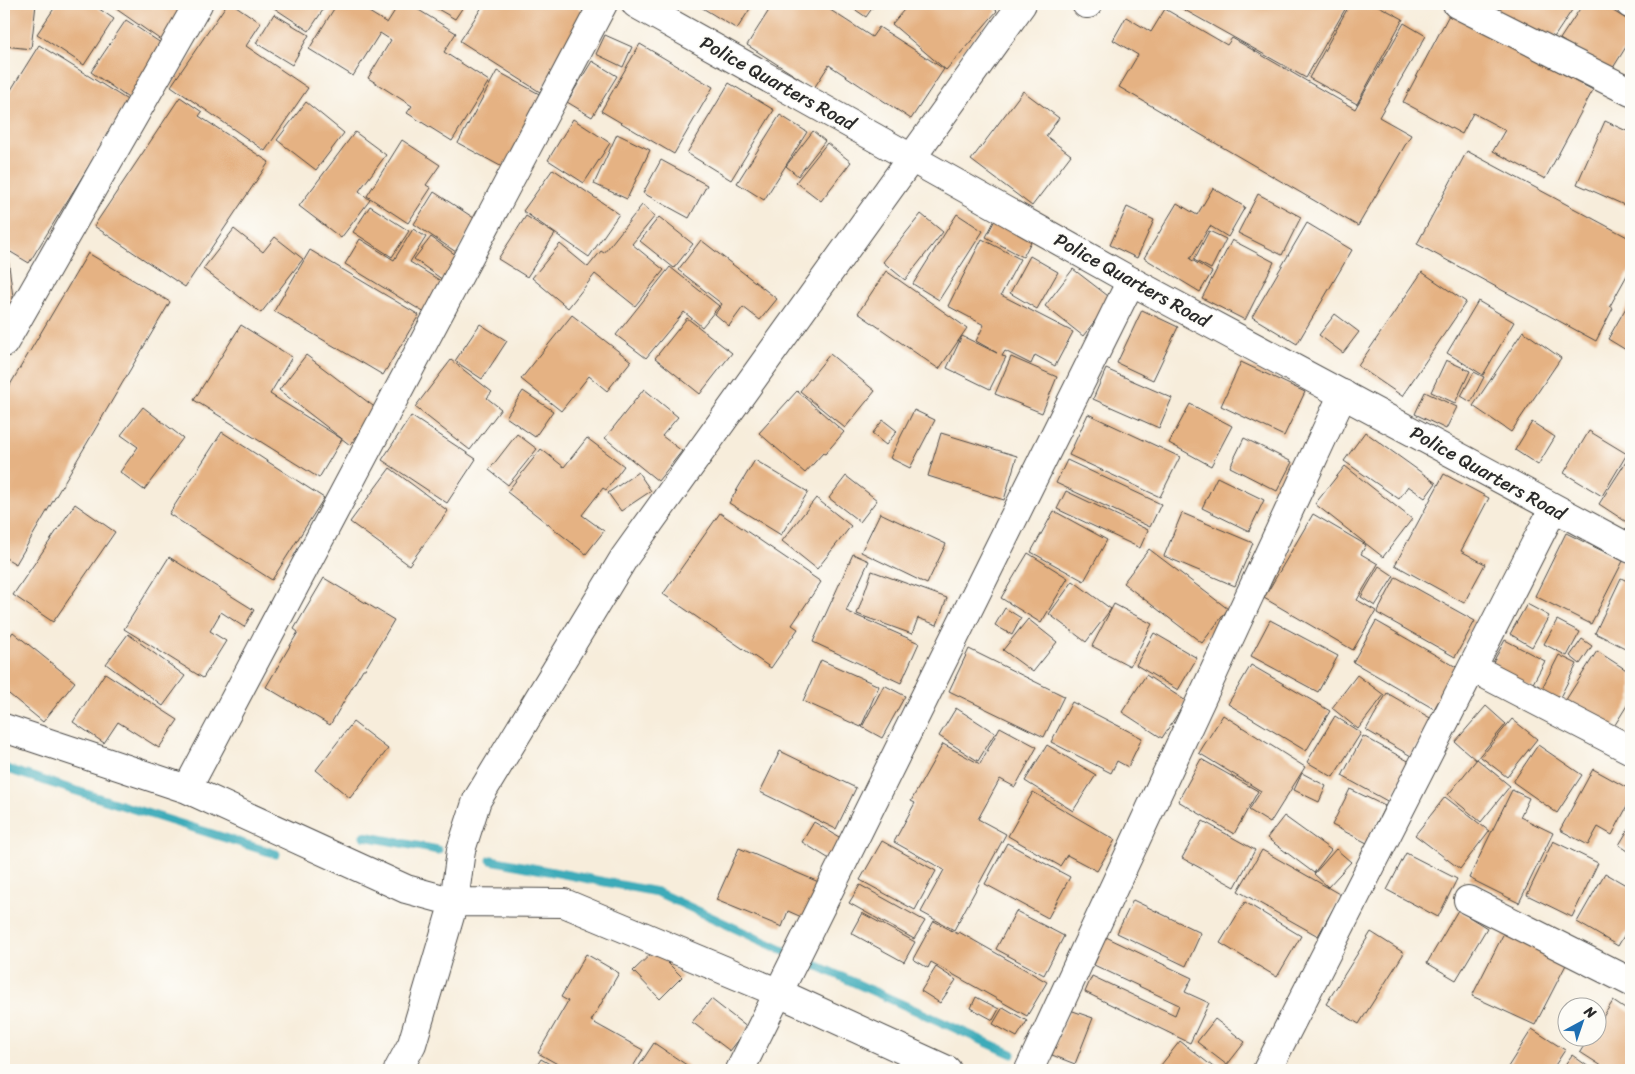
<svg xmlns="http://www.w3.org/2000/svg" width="1635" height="1074" viewBox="0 0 1635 1074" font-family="Sriracha,sans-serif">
  <rect width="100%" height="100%" fill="#fdfcf7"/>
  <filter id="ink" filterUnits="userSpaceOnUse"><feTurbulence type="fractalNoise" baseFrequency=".02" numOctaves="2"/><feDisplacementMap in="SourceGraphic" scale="10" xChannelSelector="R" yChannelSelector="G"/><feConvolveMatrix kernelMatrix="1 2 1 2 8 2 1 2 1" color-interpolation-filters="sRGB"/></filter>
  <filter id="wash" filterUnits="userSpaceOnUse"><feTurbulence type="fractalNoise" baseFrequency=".0096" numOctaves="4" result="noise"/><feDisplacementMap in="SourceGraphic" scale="20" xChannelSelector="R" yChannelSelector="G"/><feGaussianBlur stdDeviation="1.12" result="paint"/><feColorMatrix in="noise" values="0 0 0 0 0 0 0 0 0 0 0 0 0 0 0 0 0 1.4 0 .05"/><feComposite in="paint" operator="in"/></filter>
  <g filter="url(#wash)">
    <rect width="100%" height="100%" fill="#f7eddb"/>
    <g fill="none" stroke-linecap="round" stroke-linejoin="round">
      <!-- stream -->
      <path stroke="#3cabb9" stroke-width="9" d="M4,768l272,86
        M364,836l74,14
        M491,860l166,32 127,59
        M811,963l201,91"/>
    </g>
    <g id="blocks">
      <!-- building -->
      <path fill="#e5b283" d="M4,4h32l-5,45 -27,-3z
        M57,4h35l22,15 -30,46 -47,-31z
        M109,4h83l-27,39z
        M227,4h6l28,19 -15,23 62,42 -43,63 -94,-65z
        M268,4h59l-18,27z
        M337,4h19l31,19 12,-19h10l47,29 -12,19 45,29 -37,60 -45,-28 5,-7 -44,-28 23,-38 -11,-7 -27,43 -44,-27z
        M429,4h36l-10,15z
        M484,4h88l18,11 -50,77 -80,-51z
        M696,4h57l-16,25z
        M773,4h48l51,33 7,-10 65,42 -33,50 -82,-54 -15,23 -67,-43z
        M847,4h28l-9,13z
        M909,4h80l8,7 -51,59 -54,-46z
        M1174,4h174l-42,74z
        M1350,4h25l28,15 -46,85 -48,-26z
        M1487,4h89l-27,41z
        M1583,4h19l29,18v17l-20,32 -51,-32z
        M1165,9l62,36 5,-7 123,71 49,-86 22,13 -47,81 32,18 -53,91 -239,-139 19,-32 -25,-15 13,-23 25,15z
        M1450,13l143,77 -48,89 -52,-28 12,-21 -32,-17 -11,21 -59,-32z
        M274,14l35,21 -17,30 -36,-22z
        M126,20l44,29 -36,53 -43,-30z
        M605,35l27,12 -9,20 -27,-13z
        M640,44l73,43 -39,67 -73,-43z
        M39,45l90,56 -100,162 -25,-15v-147z
        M592,61l25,15 -25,41 -25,-15z
        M497,71l46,25 -39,72 -46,-25z
        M729,83l45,27 -43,70 -44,-27z
        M1023,91l36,27 -13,18 25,19 -39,51 -61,-46z
        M180,97l22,15 -3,4 70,46 -84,125 -91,-61z
        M306,102l38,31 -28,37 -39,-30z
        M780,115l27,17 -43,68 -27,-17z
        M573,119l37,24 -26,40 -36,-23z
        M1605,121l26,12v75l-54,-24z
        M813,131l12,10 -27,35 -12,-10z
        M355,132l31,23 -27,36 11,9 -29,38 -42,-32z
        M617,134l33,16 -23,49 -33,-15z
        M402,140l38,25 -14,20 5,3 -23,35 -41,-27z
        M827,143l24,19 -30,39 -25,-19z
        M1467,151l164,88v29l-21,38 3,2 -17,33 -179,-97z
        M661,160l46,25 -18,33 -46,-25z
        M553,169l66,45 -30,43 -66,-46z
        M1213,188l32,19 -17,30 -18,-11 -20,33 22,13 -12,20 -56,-34 33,-55 20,12z
        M434,192l43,28 -21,32 -42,-28z
        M1258,194l43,23 -19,38 -44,-22z
        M642,205l13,11 -23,28 32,26 -29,36 -40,-32 -27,34 -36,-30 28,-34 28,23 13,-16 3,2z
        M370,206l39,25 -17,26 -39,-25z
        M1127,207l27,13 -17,38 -27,-13z
        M921,214l22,18 -38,48 -22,-18z
        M957,214l26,17 -44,69 -26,-16z
        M526,216l29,18 -28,43 -29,-18z
        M997,216l37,20 -11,21 -37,-20z
        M659,217l34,27 -19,24 -34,-27z
        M1307,223l45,27 -55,94 -45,-27z
        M234,229l29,23 12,-15 28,22 -42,54 -58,-44z
        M413,229l13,8 -16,25 34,21 -19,30 -80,-49 15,-25 34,21z
        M1209,231l17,8 -15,30 -17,-9z
        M431,237l29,21 -17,22 -29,-21z
        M982,239l38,20 -19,36 72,37 -18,34 -20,-11 -4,9 -26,-13 -3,5 4,1 -16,32 -43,-21 15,-32 35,17 -21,-12 8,-16 -36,-19z
        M701,240l76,59 -17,21 -17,-13 -14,19 -14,-12 7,-10 -44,-34z
        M1232,240l42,22 -29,58 -43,-22z
        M310,250l109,65 -36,60 -109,-64z
        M88,253l82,49 -154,262 -12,-7v-162z
        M1030,256l28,16 -21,37 -27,-16z
        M8,258l6,47 -10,1v-47z
        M670,267l49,39 -17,21 -18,-15 -38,46 -30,-23z
        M1073,269l39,30 -29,37 -38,-30z
        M886,271l81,57 -28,41 -81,-56z
        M1422,272l44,30 -64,94 -44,-30z
        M1631,299v54l-23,-14z
        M1478,301l36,21 -31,53 -36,-22z
        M1142,310l36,17 -25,53 -36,-17z
        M1335,314l24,18 -16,21 -24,-18z
        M572,315l59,46 -24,30 -18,-15 -28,35 -40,-32z
        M687,318l45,35 -32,41 -45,-36z
        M480,324l27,17 -25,38 -27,-18z
        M241,325l51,32 -22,37 72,45 -23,39 -125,-78z
        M1523,331l38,27 -50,74 -38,-26z
        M830,354l45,37 -30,37 -45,-37z
        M306,355l71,54 -27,36 -71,-55z
        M1011,357l46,20 -15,36 -47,-19z
        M451,360l41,32 -5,6 14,11 -31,41 -55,-43z
        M1446,360l24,11 -15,32 -24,-11z
        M1241,362l64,30 -21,44 -63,-30z
        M1106,369l66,29 -13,30 -66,-29z
        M1474,372l10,5 -13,25 -10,-6z
        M644,389l34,28 -16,19 20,15 -24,30 -53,-43z
        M523,391l30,20 -18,26 -29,-20z
        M797,391l47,41 -19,22 -2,-1 -18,20 -46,-40z
        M1425,392l32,15 -11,22 -31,-15z
        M1190,404l42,22 -21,40 -42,-23z
        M143,407l40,31 -39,52 -24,-18 18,-25 -17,-12z
        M914,410l21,10 -25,48 -20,-10z
        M1088,414l92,43 -20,40 -91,-42z
        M411,416l65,43 -29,44 -65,-43z
        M883,420l14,11 -11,14 -14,-11z
        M1532,422l23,15 -17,28 -23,-15z
        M1589,431l38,23 -25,42 -38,-23z
        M222,432l102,66 -52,82 -103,-66z
        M1365,432l71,51 -11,15 -17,-12 -9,13 -55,-38z
        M941,433l76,23 -13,44 -76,-24z
        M517,434l20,15 -29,36 -19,-15z
        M587,438l37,28 -18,24 -3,-2 -21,27 22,16 -18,23 -79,-62 34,-43 23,18z
        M1244,438l48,24 -15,29 -47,-24z
        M1631,454v71l-32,-21z
        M755,460l53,32 -27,43 -52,-32z
        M1067,460l94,44 -11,23 -94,-44z
        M1345,466l67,53 -29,38 -68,-53z
        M390,468l58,43 -39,54 -59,-43z
        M638,472l13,19 -30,20 -13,-18z
        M1444,474l45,24 -28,53 24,13 -21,39 -69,-38z
        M846,476l31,24 -17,22 -31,-24z
        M1217,477l47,23 -15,31 -47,-23z
        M1066,491l82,39 -8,18 -83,-39z
        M816,498l35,28 -34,43 -35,-28z
        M75,504l40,28 -62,90 -40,-27z
        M1054,511l53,29 -23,41 -53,-29z
        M720,513l101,69 -29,43 6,4 -27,39 -108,-74z
        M880,513l66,31 -19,40 -66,-32z
        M1182,513l71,30 -18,43 -71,-30z
        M1313,514l53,31 -5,9 17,10 -21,36 19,11 -23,39 -89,-52z
        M1566,533l57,28 -32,63 -56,-28z
        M1149,549l79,60 -26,34 -79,-60z
        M1028,553l40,25 -27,45 -40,-25z
        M853,554l16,7 -23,50 73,32 -18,40 -88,-41z
        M169,557l85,53 -10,17 -23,-15 -11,19 16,10 -23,37 -79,-49z
        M1379,566l15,10 -19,30 -14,-9z
        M872,571l75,27 -10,27 -19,-7 -6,16 -55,-20z
        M1396,577l79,44 -20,36 -78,-44z
        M324,578l70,42 -29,49h-2l-33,56 -64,-38 32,-55 -4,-3z
        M1621,578l10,5v68l-36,-18z
        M1073,581l38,28 -25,33 -37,-28z
        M1114,604l38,20 -22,42 -38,-20z
        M1527,604l22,12 -17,31 -22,-13z
        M1005,608l16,10 -9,17 -17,-10z
        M1028,619l29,23 -24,30 -30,-22z
        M1270,620l68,36 -20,36 -67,-36z
        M1557,620l23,12 -13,24 -23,-12z
        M1376,621l82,47 -24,41 -81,-47z
        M13,632l62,50 -32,40 -39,-32v-11l1,-2 -1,-1v-32z
        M1154,633l43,25 -19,32 -42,-25z
        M128,634l57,42 -22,30 -57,-42z
        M1582,639l10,7 -12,18 -10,-8z
        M1505,640l40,21 -14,26 -40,-21z
        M969,649l95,47 -20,41 -95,-46z
        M1597,651l34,22v26l-23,37 -46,-30z
        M1559,655l18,9 -21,41 -18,-9z
        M821,660l58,26 -18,41 -58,-26z
        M1251,665l79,46 -24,40 -78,-47z
        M105,673l73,47 -19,28 -41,-26 -14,21 -31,-21z
        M1146,675l40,26 -24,37 -40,-26z
        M1357,675l27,20 -26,34 -26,-21z
        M884,685l21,11 -23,42 -20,-11z
        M1387,693l45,26 -21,37 -45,-26z
        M1072,702l70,36 -14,29 -11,-6 -6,12 -60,-31z
        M1486,706l20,18 -30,36 -21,-18z
        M956,708l39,25 -17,28 -39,-25z
        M1223,715l82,52 -35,56 -21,-13 12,-19 -62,-38z
        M1335,716l26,17 -28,44 -26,-15z
        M1512,719l25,20 -30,38 -26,-20z
        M353,722l35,27 -38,49 -34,-28z
        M1000,727l37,20 -22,40 -15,-8 -22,40 28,15 -52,96 -33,-18 23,-42 -50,-28 21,-39 -4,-2 32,-57 37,20z
        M1363,736l47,26 -21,40 -47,-26z
        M1047,745l49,30 -23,36 -48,-30z
        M1538,745l44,30 -25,38 -44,-31z
        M780,751l76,37 -20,41 -76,-37z
        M1201,759l57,32 -24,43 -56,-33z
        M1477,759l33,27 -29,36 -33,-27z
        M1593,769l38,21v9l-19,36 -14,-8 -10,18 -28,-15z
        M1302,773l24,13 -7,16 -25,-12z
        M1350,789l35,17 -18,37 -35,-18z
        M1512,790l17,8 -9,19 33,16 -34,70 -50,-25z
        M1033,792l82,48 -18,31 -30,-16 -7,11 -52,-30z
        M1445,797l44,34 -29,38 -45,-34z
        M1284,816l47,34 -17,23 -47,-35z
        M1203,821l52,29 -20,37 -53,-29z
        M814,822l35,21 -13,20 -34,-21z
        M1631,825v28l-12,-8z
        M882,841l54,30 -21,39 -55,-30z
        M1553,841l45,22 -26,54 -45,-22z
        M1007,843l63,34 -22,41 -63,-34z
        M739,848l82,35 -15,36 -18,-8 -6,16 -66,-27z
        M1336,849l15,13 -23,25 -14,-13z
        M1262,850l79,45 -23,41 -80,-45z
        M1406,853l51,26 -19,38 -51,-27z
        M1605,873l26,15v36l-13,22 -41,-24z
        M860,885l65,36 -11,18 -65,-36z
        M1133,900l68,33 -15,33 -69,-33z
        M1245,902l56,34 -24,41 -57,-34z
        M1458,910l29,18 -31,52 -29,-17z
        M1016,911l48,25 -20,39 -48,-26z
        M862,913l53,29 -11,20 -53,-29z
        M934,921l24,13 1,-2 88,50 -20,34 -96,-54 -3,6 -15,-9z
        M1509,923l62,32 -36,70 -63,-29z
        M1371,932l33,21 -45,71 -33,-20z
        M1106,937l86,41 -7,14 24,11 -19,40 -105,-51 7,-16 83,39 4,-10 -85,-40z
        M655,950l27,27 -22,22 -27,-28z
        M586,954l33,19 -28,48 52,29 -12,20h-63l-30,-17 30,-52 -7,-4z
        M936,967l20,13 -16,23 -19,-12z
        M976,997l23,12 -6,11 -22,-12z
        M711,999l37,29 -18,23 -38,-29z
        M1613,1001l18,12v57h-23l-28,-18 10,-16h8v-11z
        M1003,1007l24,14 -10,16 -24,-13z
        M1070,1010l23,8 -18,46 -23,-9z
        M1215,1019l30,23 -18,23 -30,-23z
        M1532,1029l33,21 -13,20h-46z
        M1180,1041l37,29h-60z
        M654,1043l40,27h-58z
        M1572,1055l21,15h-32z
        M541,1059l19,11h-26z"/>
    </g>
  </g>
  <g filter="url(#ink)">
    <use href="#blocks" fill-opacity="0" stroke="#4a4845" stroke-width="1"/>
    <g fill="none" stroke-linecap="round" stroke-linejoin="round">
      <!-- street casing -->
      <g stroke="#4a4845" stroke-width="30">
        <path id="street" d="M1086,4h2
          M1457,4l174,88
          M1630,4h1
          M4,343l194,-339
          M1473,668l158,82
          M4,728l183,61 416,-785
          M187,789l219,100 48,13 110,1 215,90 168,77
          M1468,900l163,82
          M398,1070l14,-26 42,-142 7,-52 16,-50 147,-242 398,-554
          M740,1070l391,-789
          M1029,1070l314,-676
          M1267,1070l286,-561"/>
      </g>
      <!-- secondary casing -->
      <g stroke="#4a4845" stroke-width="30">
        <path id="secondary" d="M636,4l495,277 500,268"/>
      </g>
      <!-- street -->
      <use href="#street" stroke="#fff" stroke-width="28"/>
      <!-- secondary -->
      <use href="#secondary" stroke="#fff" stroke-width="28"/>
    </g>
  </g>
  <g text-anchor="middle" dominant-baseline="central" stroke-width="4" stroke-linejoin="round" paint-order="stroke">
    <!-- street labels -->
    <g font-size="19" fill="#2b2b2b" stroke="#fdfcf7">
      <text transform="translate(778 83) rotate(29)">Police Quarters Road</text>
      <text transform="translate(1132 280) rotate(29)">Police Quarters Road</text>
      <text transform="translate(1488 473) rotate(29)">Police Quarters Road</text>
    </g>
  </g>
  <!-- margin -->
  <rect width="1635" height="1074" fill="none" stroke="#fdfcf7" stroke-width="20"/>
  <!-- north arrow -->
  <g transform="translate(1582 1022) rotate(40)"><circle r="24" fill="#fdfcf7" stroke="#a9a8a5"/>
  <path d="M0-4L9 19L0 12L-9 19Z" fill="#1f6fb2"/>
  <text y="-8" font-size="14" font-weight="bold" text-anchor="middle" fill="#2b2b2b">N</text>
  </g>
</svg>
